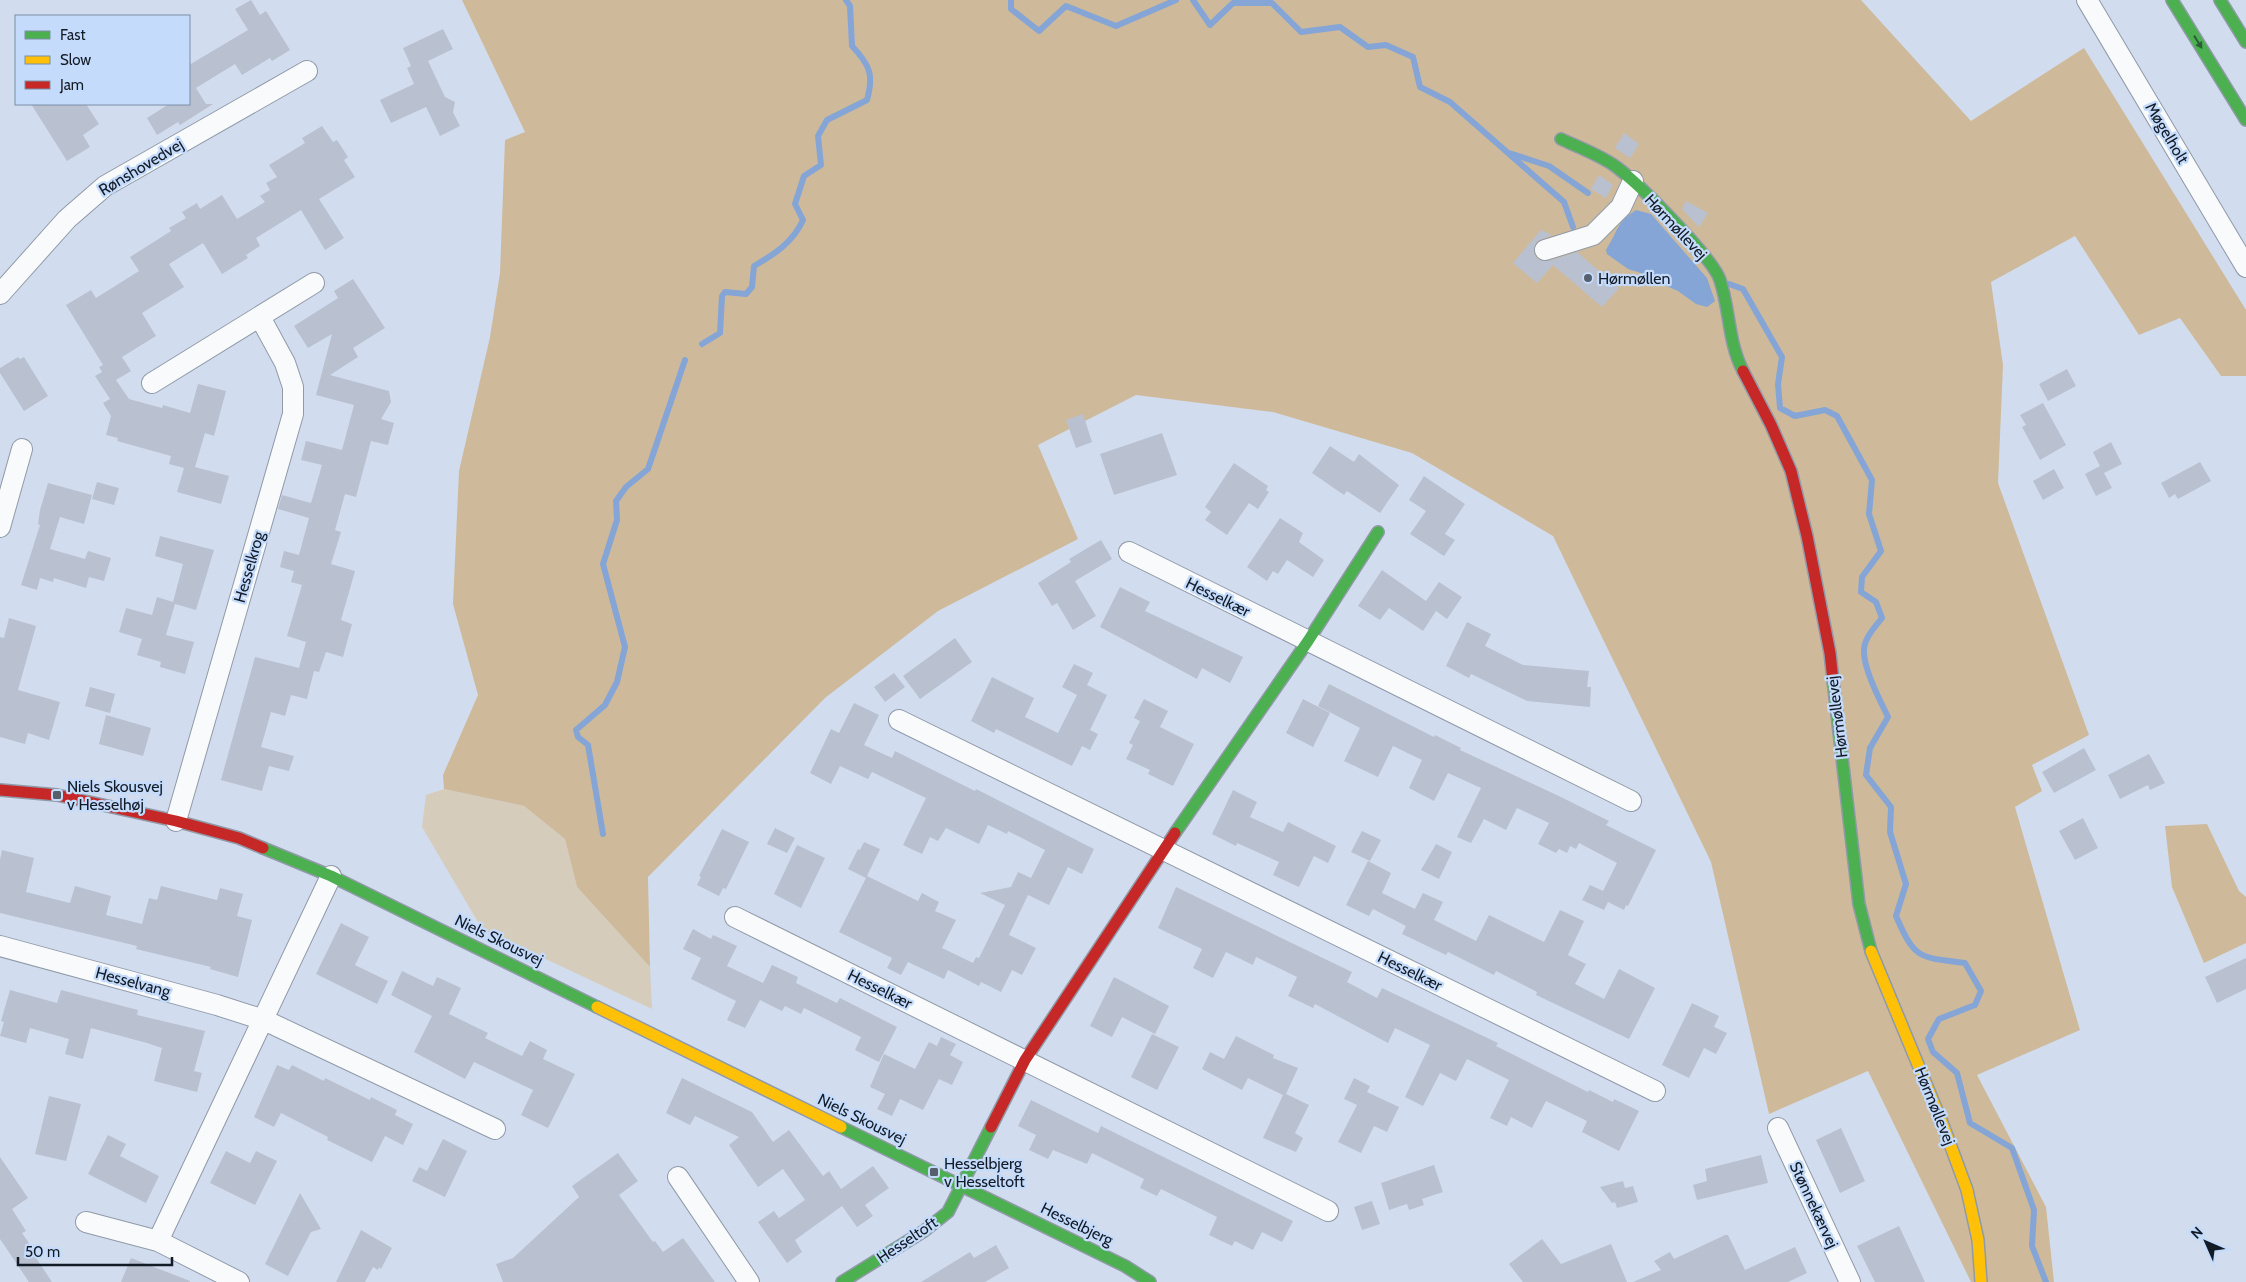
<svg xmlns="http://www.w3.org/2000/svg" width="2246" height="1282" viewBox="0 0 2246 1282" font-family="Cabin,sans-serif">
  <rect width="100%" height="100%" fill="#d1ddee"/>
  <!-- green -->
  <path fill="#d6ccbc" d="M444,789l80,17 41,33 12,48 73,80 2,42 -170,-80 -60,-102 4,-32z"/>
  <!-- forest -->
  <path fill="#ceba9b" d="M462,0h1399l110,121 113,-73 162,262v66h-25l-41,-58 -41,17 -64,-99 -84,46 12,83 -5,118 91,252 -57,30 10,26 -27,16 65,223 -103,45 69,132 8,75h-83l-103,-211 -99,43 -58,-252 -158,-326 -141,-83 -139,-41 -137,-17 -98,50 40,94 -140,72 -113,87 -177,179 2,90 -73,-80 -12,-48 -41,-33 -80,-17 -1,-14 35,-80 -25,-91 6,-133 31,-134 10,-64 5,-133 20,-8z
    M2207,824l32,67 7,6v46l-42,20 -32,-76 -7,-61z"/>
  <!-- water -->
  <path fill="#84a5d6" d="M1636,210l15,4 56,64 8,23 -8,6 -11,-3 -18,-13 -16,-7 -11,-2 -7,-8 -16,-5 -21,-15 -1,-4c12,-19 10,-27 30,-40z"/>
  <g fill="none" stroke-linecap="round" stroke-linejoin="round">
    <!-- stream -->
    <path stroke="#84a5d6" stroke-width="6" d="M1011,0v9l28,22 27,-25 50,20 60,-26
      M1193,0l17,25 23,-22h39l29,29 39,-5 28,20 18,-2 27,12 7,30 30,15 114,100 9,25
      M1509,153l40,13 39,27
      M1729,284l14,5 39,68 -4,27 2,24 15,8 30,-6 12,6 35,64 -3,34 12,37 -19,26 -1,15 15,10 6,16c-7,9 -19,21 -18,34 0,18 16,48 24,65l-18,31 -4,27 25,32 -1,25 16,52 -10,32c19,44 23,41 69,47l16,28 -6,14 -36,14 -11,20 5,13 24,21 13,50 42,25 22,62 -2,36 14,36
      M702,344l18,-11 2,-37 3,-4 21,2 6,-7 2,-21c21,-12 39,-24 49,-46l-8,-16 9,-28 17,-11 -3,-29 9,-16 40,-20c7,-25 3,-35 -15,-54l-2,-40 -4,-6
      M603,834l-15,-89 -10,-8 -2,-7 29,-25 12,-23 8,-35 -22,-83 14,-44 -1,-19 10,-14 22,-18 37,-109"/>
  </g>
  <!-- building -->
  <path fill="#b9c0cf" d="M251,0l9,15 6,-4 24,39 -18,11 -2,-3 -28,17 -7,-11 -39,24 10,16h7l-33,21 -2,-3 -21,13 -10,-17 22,-14h20v-39l59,-35 -13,-21z
    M443,29l10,20 -25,12 17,36 10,5 -2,10 7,14 -20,10 -14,-29 -35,16 -11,-23 34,-16 -7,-16 4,-2 -8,-18z
    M31,104h55l13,20 -16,11 7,12 -23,14z
    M322,126l11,16 4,-2 11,17 -4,3 11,17 -36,22 25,39 -19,12 -24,-40 -45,28 4,8 -14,9 2,3 -26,16 -19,-31 -34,21 15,23 -42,26 14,23 -34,21 9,14 -15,9 13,19 33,9 1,-3 27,8 8,-29 28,7 -12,45 -9,-3 -10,34 34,9 -8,28 -44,-12 7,-24 -15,-4 2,-8 -54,-15 1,-3 -12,-3 5,-19 -8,-13 7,-4 -15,-23 7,-4 -3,-5 4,-2 -37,-60 25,-15 5,8 43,-27 -9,-14 41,-26 -2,-3 17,-10 -4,-6 15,-9 3,6 22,-14 15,24 28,-17 -5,-6 10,-6 -4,-7 11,-6 -8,-12 36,-22 -3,-5z
    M1624,133l15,11 -9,14 -15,-10z
    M1599,175l14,10 -7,13 -15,-9z
    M1686,201l22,12 -9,14 -17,-18z
    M1541,230l11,5 -16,7 -2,11 3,6 12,2 28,-9 42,36 -17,19 -49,-42 -16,18 -24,-20z
    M353,279l32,49 -32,20 5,9 -28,18 59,16 2,11 -10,17 13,4 -6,22 -17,-4 -15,56 -11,-3 -10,36 6,2 -10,32 24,7 -14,49 11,4 -9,33 -17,-5 -7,20 -5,-1 -7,28 -16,-4 -6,21 -14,-4 -10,35 33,9 -5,15 -20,-5 -7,25 -41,-11 34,-123 44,11 7,-26 -19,-6 15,-51 -11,-3 3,-11 -14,-4 4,-16 15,4 10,-37 -31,-9 4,-14 29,8 11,-38 -21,-5 5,-19 36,9 12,-45 -38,-10 16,-61 -24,14 -14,-22 44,-28 -4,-7z
    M18,357l2,2 4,-2 24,39 -24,15 -24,-38v-5z
    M2067,369l9,17 -28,15 -9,-17z
    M2043,403l23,42 -26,15 -18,-33 4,-2 -6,-10z
    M1083,414l9,28 -16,6 -10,-28z
    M1162,433l15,42 -63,20 -14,-41z
    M2111,442l11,22 -18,9 8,15 -16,8 -11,-22 15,-8 -7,-14z
    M1330,446l24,16 5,-8 40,31 -19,28 -33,-22 -3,4 -32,-22z
    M2200,462l11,19 -33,18 -3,-5 -6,4 -8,-15z
    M1234,463l34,23 -2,4 3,2 -11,17 -9,-6 -22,32 -22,-15 6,-8 -6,-5z
    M2054,469l10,19 -21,12 -10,-19z
    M1424,476l41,28 -20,30 10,6 -11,16 -34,-22 16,-23 -17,-11z
    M97,482l22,6 -5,17 -22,-6z
    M48,483l44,12 -8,29 -24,-7 -10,32 35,10 3,-8 23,7 -7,23 -15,-4 -3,11 -32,-10 -1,4 -13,-4 -3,12 -16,-5 19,-60 -2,-1 2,-14z
    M1280,518l23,15 -4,9 25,18 -11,17 -26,-17 -9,14 -5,-3 -6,10 -20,-14z
    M160,536l54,14 -18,60 -21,-6 -9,31 28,7 -9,32 -25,-7 1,-5 -24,-7 5,-16 -23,-7 7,-24 26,7 5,-18 16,5 10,-38 -28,-8z
    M1101,540l11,19 -37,22 21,35 -23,14 -16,-27 -5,3 -14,-23 33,-21 -2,-3z
    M1382,570l44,31 13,-19 23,15 -15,22 -11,-8 -13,20 -34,-23 -9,12 -22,-14z
    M1120,587l30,15 -5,9 98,46 -13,26 -28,-15 -5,11 -97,-52z
    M9,618l27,8 -18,64 42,12 -11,38 -21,-7 -3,11 -25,-7v-100l4,1z
    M1467,622l24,12 -6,12 38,19 66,6 -2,16h4l-1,20 -63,-6 -56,-27 -2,4 -23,-12z
    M955,638l17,24 -52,37 -17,-23z
    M1074,664l19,9 -6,12 20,10 -17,35 8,4 -8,16 -8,-4 -10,20 -76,-37 -2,4 -23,-12 21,-44 42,21 -9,19 33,16 19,-38 -15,-8z
    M894,673l11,14 -20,15 -11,-15z
    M1329,684l105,53 1,-2 26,13 -1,2 101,47 48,24 -3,4 50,25 -28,56 -2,-1 -2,5 -16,-8 -4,8 -22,-10 8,-15 13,6 14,-28 -38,-20 -3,6 -6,-3 -3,7 -8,-4 -3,4 -18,-9 11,-21 -32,-15 -11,22 -22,-11 -13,24 -14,-6 24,-49 -33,-15 -14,28 -25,-13 13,-28 -29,-14 -15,31 -34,-16 16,-33 -42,-22z
    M90,687l25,7 -5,19 -25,-7z
    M1144,699l24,12 -8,16 34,17 -21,42 -25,-12 2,-4 -24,-11 7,-14 -4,-2 11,-22 -6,-3z
    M1303,699l27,14 -17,34 -27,-14z
    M854,703l25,12 -15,30 28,13 3,-7 80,40 1,-2 118,60 -12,25 -14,-7 -19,38 -21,-10 -19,40 27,13 -14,27 -10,-5 -11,22 -20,-10 -2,4 -31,-16 -4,9 -36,-17 -7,13 -14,-7 5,-10 -53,-26 27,-54 -18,-9 10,-20 2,1 4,-8 16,7 -13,27 51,25 4,-8 17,9 -4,9 21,9 -14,28 31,15 3,-6 3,1 26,-53 -25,-12 31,-6 7,-15 13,6 14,-28 -37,-19 -1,3 -19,-9 -9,19 -33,-16 -8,13 -8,-4 -8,17 -19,-9 23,-47 -54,-26 -4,7 -28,-13 -9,18 -21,-11 21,-44 8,4z
    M106,715l45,13 -8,28 -44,-12z
    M2084,748l12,22 -42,23 -12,-21z
    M2149,754l16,29 -15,7 -2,-5 -28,14 -12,-24z
    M1233,790l24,12 -7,15 33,15 5,-10 48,24 -8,17 -14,-7 -15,31 -26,-12 6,-13 -42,-19 -1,3 -24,-12z
    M2083,818l15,30 -23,12 -16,-29z
    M775,828l20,10 -8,15 -20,-9z
    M722,829l27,13 -23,47 -3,-1 -4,8 -22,-11 4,-8 -2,-1z
    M1362,831l19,9 -11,21 -19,-9z
    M1436,844l16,8 -13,27 -18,-9z
    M797,845l28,13 -24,50 -27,-14z
    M2,850l32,8 -8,34 44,11 5,-17 36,10 -5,19 36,9 7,-26 8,2 4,-14 56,14 3,-12 23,6 -6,22 15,4 -14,57 -28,-8 1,-2 -75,-18 1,-3 -137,-33v-53z
    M1368,861l23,12 -9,20 33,16 8,-16 20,9 -9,18 42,21 13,-26 55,27 16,-32 24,11 -16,34 18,9 -11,20 29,15 15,-30 36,19 -26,51 -93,-44 1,-3 -41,-21 -2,4 -46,-23 -2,3 -44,-21 4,-8 -33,-17 -4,7 -23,-11z
    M1176,887l176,85 -5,10 30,16 5,-10 116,55 -2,3 92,46 1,-2 24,12 1,-3 25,12 -20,40 -37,-19 5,-11 -41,-20 -14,27 -21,-11 -4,9 -17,-8 19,-38 -42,-21 -11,22 -16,-8 -17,33 -18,-9 25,-52 -35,-17 -7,15 -73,-39 -2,4 -25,-12 9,-19 -41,-20 -3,8 -27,-13 -13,26 -20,-10 9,-19 -44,-21z
    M341,923l28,14 -14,28 33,16 -11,23 -61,-30z
    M693,929l18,10 2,-4 24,11 -10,20 36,17 9,-18 26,12 -2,6 41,20 3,-5 57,29 -18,35 -24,-12 6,-13 -57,-29 -3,6 -16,-8 -3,5 -22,-11 -15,28 -18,-8 9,-19 -45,-22 10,-21 -18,-9z
    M2246,958v31l-29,14 -12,-26z
    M402,971l31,15 4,-9 24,11 -12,26 39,19 -3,5 37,18 8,-15 17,9 -4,9 32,15 -27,54 -27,-13 12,-25 -59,-28 -9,17 -51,-27 18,-36 -41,-21z
    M1114,977l55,29 -14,28 -33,-17 -10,20 -22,-11z
    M10,990l47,13 4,-13 77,20 -1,5 68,16 -11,40 8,2 -5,19 -43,-11 8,-33 -15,-5 -56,-15 -8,31 -18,-5 4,-15 -39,-11 -4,15 -26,-7 4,-14 -3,-1z
    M1692,1003l27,13 -5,11 13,6 -11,21 -12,-6 -15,30 -27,-13z
    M1152,1034l27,13 -22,43 -26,-13z
    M1236,1036l38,19 -1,3 25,10 -12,26 23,11 -14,28 8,5 -7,14 -33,-14 20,-43 -35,-17 -6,12 -40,-21 8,-17 14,7z
    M941,1037l15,7 -6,11 13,7 -11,23 -13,-6 -16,31 -23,-11 -8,17 -15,-7 8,-15 -15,-7 14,-33 31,15 14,-27 8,4z
    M277,1065l12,5 3,-5 32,16 1,-3 45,22 1,-3 26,13 -2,5 18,9 -10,21 -18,-9 -13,26 -45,-22 1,-3 -47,-24 -7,14 -20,-10z
    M682,1078l70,34 21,30 16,-12 34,46 6,-5 12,18 32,-23 16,22 -24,17 8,11 -16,11 -15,-21 -47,34 7,12 -15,11 -29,-41 16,-11 5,7 26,-18 -22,-31 -25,18 -29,-42 10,-8 -44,-21 -5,9 -24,-12z
    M1354,1078l16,8 -3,6 32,15 -12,25 -13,-6 -13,27 -23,-11 19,-37 -13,-6z
    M49,1096l32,8 -15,57 -31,-7z
    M1031,1100l67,33 3,-7 192,95 -11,21 -20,-10 -9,18 -18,-9 -3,5 -23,-11 8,-18 -56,-28 -4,7 -17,-8 4,-9 -52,-26 -5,11 -34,-14 -5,9 -19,-9 7,-15 -18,-9z
    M1841,1128l24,53 -25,12 -24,-53z
    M108,1135l18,9 -6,12 39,20 -13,27 -58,-29z
    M443,1139l24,12 -22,46 -33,-16 7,-14 8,4z
    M226,1151l24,12 6,-12 21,10 -22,44 -45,-22z
    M618,1153l20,28 -19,14 34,47 2,-1 8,11 20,-14 32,44h-212l-7,-18 17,-6 66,-61 -7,-11z
    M1761,1155l7,28 -71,17 -4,-15 14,-4 -2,-12z
    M0,1157l28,41 -16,11 14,22 -4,2 7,10 -2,1 25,38h-23l-29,-43z
    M1434,1165l9,27 -21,7 2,6 -15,5 -2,-6 -18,6 -8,-27z
    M1623,1181l2,7 8,-2 5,16 -21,6 -2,-6 -3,1 -12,-16z
    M300,1193l21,36 -10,3 -23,44 -23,-12z
    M1372,1201l8,23 -18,6 -8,-23z
    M1899,1226l26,56h-50l-18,-36z
    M361,1230l31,18 -11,21 -2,-2 -1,3 -5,-3 -8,15h-29z
    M1725,1235h3l17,35 50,-23 12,26 -19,9h-155l28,-12 -7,-9 16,-9 4,7z
    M1542,1239l19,25 50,-20 16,38h-104l-14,-18z
    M996,1245l13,23 -24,14h-64l49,-30 4,6z
    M131,1258l59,23v1h-69z"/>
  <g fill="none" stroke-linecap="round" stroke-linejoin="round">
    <!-- street casing -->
    <g stroke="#919aa8" stroke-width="22">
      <path id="street" d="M2087,0l159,267
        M1545,250l48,-15 28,-28 12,-26
        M0,294l67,-75 38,-33 202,-115
        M152,383l162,-100
        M0,527l22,-78
        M1129,552l502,249
        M899,720l756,371
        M176,821l117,-407v-27l-8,-24 -25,-46
        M735,917l593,294
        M0,946l217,59 47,15 231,109
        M1778,1128l72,154
        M678,1177l71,105
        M86,1222l72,19 81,41
        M158,1241l173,-365"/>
    </g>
    <!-- fast casing -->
    <g stroke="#919aa8" stroke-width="14">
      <path id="fast" d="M2172,0l74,120
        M2220,0l26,42
        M1561,139c17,8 36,15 51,25 21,13 101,94 108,116 10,30 8,62 23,91
        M1833,680l26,224 12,47
        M1175,833l133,-192 70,-109
        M263,848l68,28 266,131
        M841,1127l284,139 25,16
        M842,1282l82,-51 24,-19 43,-85"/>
    </g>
    <!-- slow casing -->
    <g stroke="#919aa8" stroke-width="14">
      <path id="slow" d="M1871,951l72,174 24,65 11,50 3,42
        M597,1007l244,120"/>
    </g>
    <!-- jam casing -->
    <g stroke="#919aa8" stroke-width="14">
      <path id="jam" d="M1743,371l28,54 20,46 16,65 23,117 3,27
        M0,790l57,5 119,26 63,17 24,10
        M991,1127l34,-67 150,-227"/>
    </g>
    <!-- street -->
    <use href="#street" stroke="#f8fafc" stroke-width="20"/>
    <!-- fast -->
    <use href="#fast" stroke="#4caf50" stroke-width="11"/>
    <!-- slow -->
    <use href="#slow" stroke="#ffc107" stroke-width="11"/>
    <!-- jam -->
    <use href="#jam" stroke="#c62828" stroke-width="11"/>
  </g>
  <!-- one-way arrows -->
  <defs><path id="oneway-solid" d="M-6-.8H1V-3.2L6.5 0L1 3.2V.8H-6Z" transform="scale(1.25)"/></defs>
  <use fill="#2d5e39" href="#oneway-solid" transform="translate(2198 42) rotate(58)"/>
  <!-- markers -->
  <g fill="#565f6c" stroke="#c4dbfb" stroke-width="2">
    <circle cx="1588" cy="278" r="5"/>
    <rect x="52" y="790" width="10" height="10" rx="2.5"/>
    <rect x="929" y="1167" width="10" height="10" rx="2.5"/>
  </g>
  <g text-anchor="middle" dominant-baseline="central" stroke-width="4.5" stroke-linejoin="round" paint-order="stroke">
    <!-- street labels -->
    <g font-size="16" fill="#131b26" stroke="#c4dbfb">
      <text transform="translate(2167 133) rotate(59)">Møgelholt</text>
      <text transform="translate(141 167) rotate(-31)">Rønshovedvej</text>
      <text transform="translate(1676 227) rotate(47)">Hørmøllevej</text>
      <text transform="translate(249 567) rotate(-74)">Hesselkrog</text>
      <text transform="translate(1218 597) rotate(26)">Hesselkær</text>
      <text transform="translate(1837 717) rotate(-97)">Hørmøllevej</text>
      <text transform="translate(499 940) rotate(26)">Niels Skousvej</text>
      <text transform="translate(1410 971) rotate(26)">Hesselkær</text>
      <text transform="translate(133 982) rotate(15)">Hesselvang</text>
      <text transform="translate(880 989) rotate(26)">Hesselkær</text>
      <text transform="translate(1935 1106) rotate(68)">Hørmøllevej</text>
      <text transform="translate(862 1119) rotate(26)">Niels Skousvej</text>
      <text transform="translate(1814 1205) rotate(65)">Stønnekærvej</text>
      <text transform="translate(1077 1224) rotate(26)">Hesselbjerg</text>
      <text transform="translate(907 1240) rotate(-34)">Hesseltoft</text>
    </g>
    <!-- poi labels -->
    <g font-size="16" fill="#131b26" stroke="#c4dbfb" text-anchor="start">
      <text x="1598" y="278">Hørmøllen</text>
      <text x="67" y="786">Niels Skousvej<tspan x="67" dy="18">v Hesselhøj</tspan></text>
      <text x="944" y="1163">Hesselbjerg<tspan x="944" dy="18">v Hesseltoft</tspan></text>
    </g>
  </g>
  <!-- legend -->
  <rect x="15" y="15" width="175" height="90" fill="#c4dbfb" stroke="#7d8ea6"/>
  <rect x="25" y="31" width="25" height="8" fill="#4caf50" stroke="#7d8ea6"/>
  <text x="60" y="40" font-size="15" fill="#131b26">Fast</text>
  <rect x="25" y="56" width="25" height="8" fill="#ffc107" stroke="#7d8ea6"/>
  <text x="60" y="65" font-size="15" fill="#131b26">Slow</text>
  <rect x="25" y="81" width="25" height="8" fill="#c62828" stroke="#7d8ea6"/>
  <text x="60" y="90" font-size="15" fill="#131b26">Jam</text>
  <!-- north arrow -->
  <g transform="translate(2206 1242) rotate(315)" stroke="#c4dbfb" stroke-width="4" paint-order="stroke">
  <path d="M0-4L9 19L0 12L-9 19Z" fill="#131b26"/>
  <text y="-8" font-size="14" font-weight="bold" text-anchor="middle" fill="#131b26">N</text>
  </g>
  <!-- scale -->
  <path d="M18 1257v8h154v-8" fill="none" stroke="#131b26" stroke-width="2.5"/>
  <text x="25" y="1257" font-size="15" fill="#131b26" stroke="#c4dbfb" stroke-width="4" paint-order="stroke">50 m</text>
</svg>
